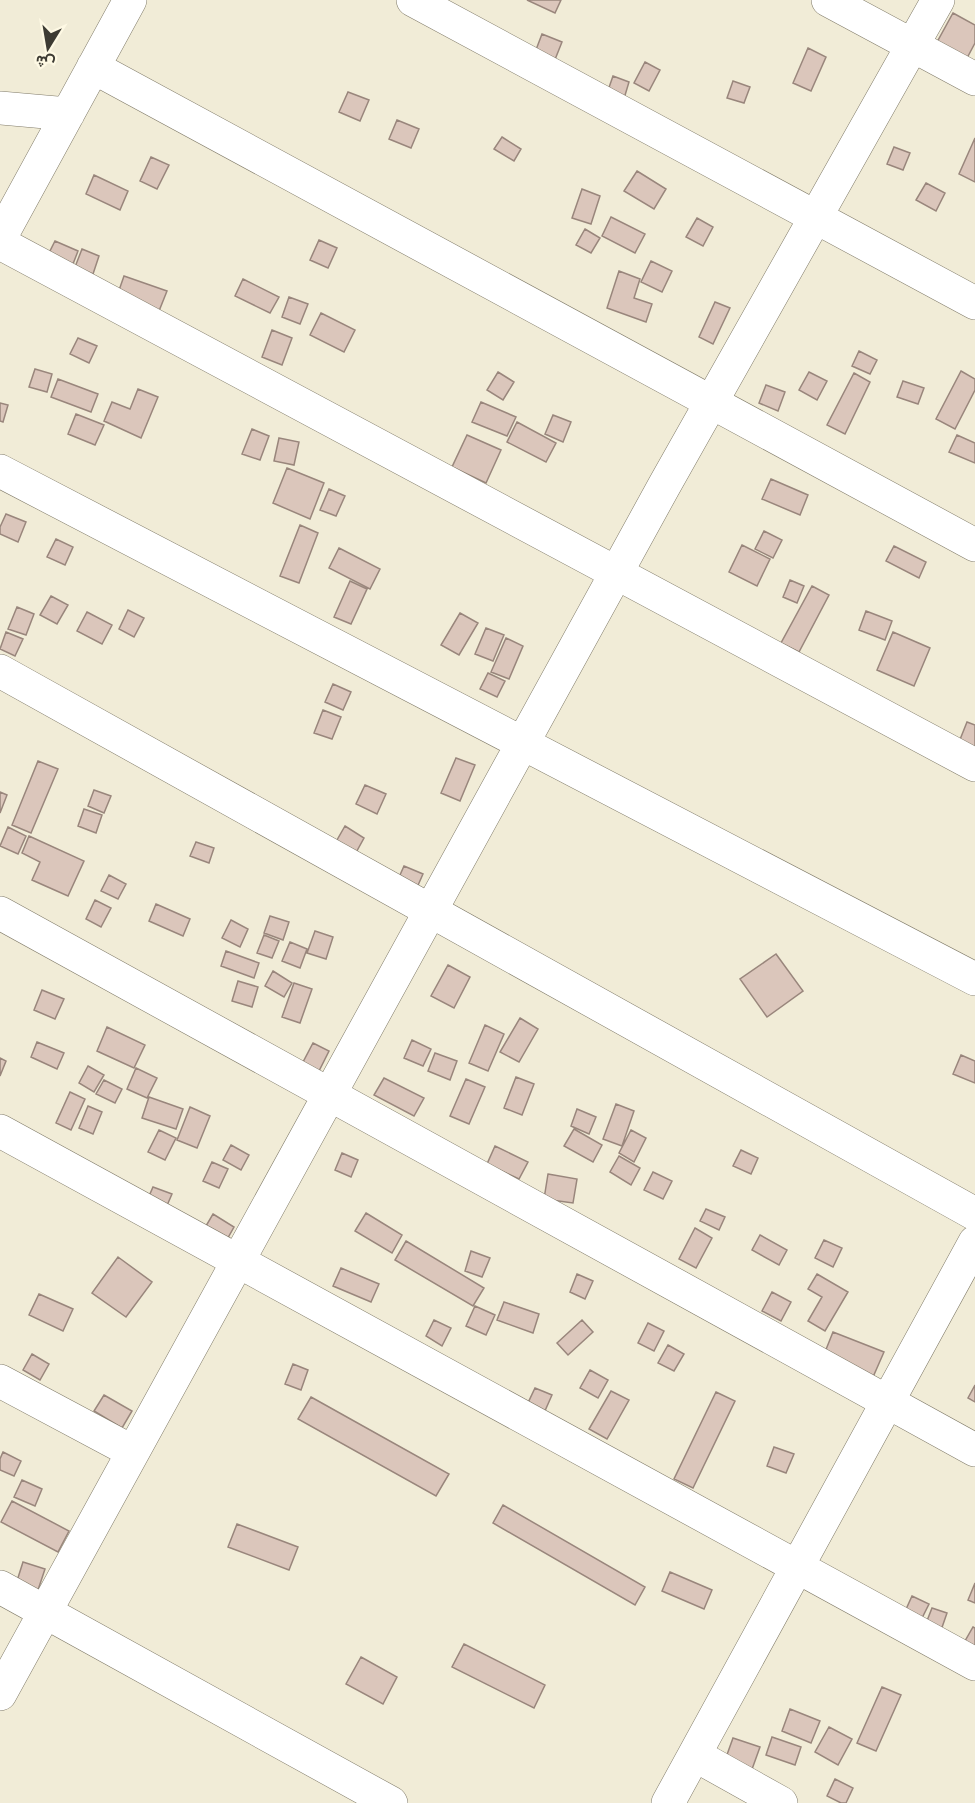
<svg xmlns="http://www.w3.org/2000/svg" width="975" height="1803" viewBox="0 0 975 1803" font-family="'DM Sans',Vazirmatn,sans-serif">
  <rect width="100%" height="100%" fill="#f1ecd7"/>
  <!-- building -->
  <path fill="#dbc6bb" stroke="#99867c" stroke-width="1.5" d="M527,0h34l-6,13z
    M953,13l22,12v18l-9,17 -30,-16z
    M542,34l20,8 -8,20 -20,-7z
    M808,48l18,9 -15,34 -18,-8z
    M645,62l15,8 -11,21 -15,-8z
    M613,76l16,6 -6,20 -17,-6z
    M733,81l17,6 -6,16 -17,-5z
    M348,92l21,8 -9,21 -21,-9z
    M397,120l22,9 -8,19 -22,-9z
    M502,137l19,12 -7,12 -20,-12z
    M975,138v44l-16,-8z
    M894,147l16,6 -7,17 -16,-6z
    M151,157l18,8 -12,24 -17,-8z
    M637,171l29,18 -12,20 -30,-18z
    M94,175l34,16 -8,19 -34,-16z
    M926,183l19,10 -9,18 -20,-11z
    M582,189l18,7 -9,28 -19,-6z
    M611,217l34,17 -10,19 -33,-17z
    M697,218l16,9 -10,19 -17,-9z
    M585,229l15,9 -9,15 -15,-8z
    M319,240l18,8 -9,20 -18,-8z
    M55,241l23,10 -5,13 -24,-11z
    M82,249l17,7 -6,18 -18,-7z
    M651,261l21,10 -10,21 -21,-10z
    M619,271l21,8 -6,19 18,6 -6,18 -39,-14z
    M124,276l43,15 -8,20 -42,-15z
    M243,279l36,18 -9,16 -35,-17z
    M289,297l19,7 -8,20 -18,-7z
    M715,302l15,6 -17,36 -14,-7z
    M321,313l34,17 -11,22 -34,-17z
    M272,330l20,8 -10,27 -20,-8z
    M78,338l19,8 -8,17 -19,-9z
    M859,351l18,9 -7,14 -18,-8z
    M35,369l17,5 -5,18 -18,-5z
    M961,371l14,8v11l-20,39 -19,-10z
    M498,372l16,10 -11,18 -16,-10z
    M809,372l18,9 -10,19 -18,-10z
    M854,373l16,9 -25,52 -18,-9z
    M58,379l40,15 -7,18 -40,-15z
    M903,381l21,7 -6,16 -21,-7z
    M766,385l19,7 -7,19 -19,-8z
    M138,389l20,8 -17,41 -37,-17 8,-19 18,7z
    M481,402l35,15 -9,19 -35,-14z
    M0,403l8,2 -5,17 -3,-1z
    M76,414l28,11 -9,20 -27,-11z
    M553,415l18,7 -8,20 -18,-8z
    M517,422l39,21 -10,19 -39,-20z
    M252,429l17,7 -9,24 -18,-6z
    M467,435l34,15 -15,33 -34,-16z
    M957,435l18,8v20l-26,-11z
    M279,438l20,4 -5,23 -20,-4z
    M287,468l37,15 -14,36 -37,-16z
    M771,479l37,16 -8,20 -38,-16z
    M329,489l16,7 -9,20 -16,-6z
    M6,514l20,8 -8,20 -18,-8v-7z
    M300,525l18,8 -19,50 -19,-7z
    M764,531l18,9 -9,18 -18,-9z
    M56,539l17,8 -8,18 -18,-8z
    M742,545l28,14 -13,27 -28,-14z
    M894,546l32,16 -7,16 -33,-17z
    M339,548l41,21 -10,20 -41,-21z
    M790,580l14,6 -7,17 -14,-6z
    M350,581l17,8 -16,35 -17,-7z
    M812,586l17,9 -30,57 -18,-9z
    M51,596l17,9 -11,19 -17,-9z
    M17,607l17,7 -8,21 -18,-6z
    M128,610l16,8 -10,19 -15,-8z
    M866,611l26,10 -7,19 -26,-10z
    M87,612l25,13 -10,19 -25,-13z
    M460,613l18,10 -19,32 -18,-10z
    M486,628l18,7 -11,26 -18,-7z
    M6,632l17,7 -8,17 -15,-7z
    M893,632l37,16 -16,38 -37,-16z
    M506,638l17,8 -14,33 -18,-7z
    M488,673l17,8 -8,16 -17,-8z
    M333,684l18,8 -8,18 -18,-8z
    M323,710l18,7 -9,22 -18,-6z
    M967,722l8,3v23l-16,-6z
    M456,758l19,7 -15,36 -19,-8z
    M38,761l20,8 -27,64 -19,-8z
    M365,785l21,9 -9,20 -21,-10z
    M94,790l17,6 -7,17 -16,-7z
    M0,792l7,3 -7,18z
    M84,809l18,6 -6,18 -18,-7z
    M345,826l19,12 -11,20 -20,-11z
    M8,827l18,9 -8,18 -18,-8z
    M29,836l55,25 -16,35 -36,-16 8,-18 -18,-9z
    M196,842l18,6 -5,15 -19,-7z
    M404,866l19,8 -8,18 -19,-8z
    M109,875l17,9 -8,15 -17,-8z
    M95,900l16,8 -10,19 -15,-8z
    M156,904l34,15 -7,17 -34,-15z
    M270,916l19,6 -6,18 -19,-7z
    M231,920l17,9 -8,18 -18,-9z
    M315,931l18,6 -7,22 -19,-6z
    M264,935l15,6 -7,17 -15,-5z
    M290,942l17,7 -7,19 -18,-7z
    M226,951l33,12 -5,15 -33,-12z
    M776,954l27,37 -36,26 -27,-38z
    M448,965l22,12 -16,31 -23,-12z
    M273,971l19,12 -8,14 -19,-11z
    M238,981l20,6 -6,20 -20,-6z
    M294,983l18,6 -12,34 -18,-6z
    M42,990l22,9 -9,20 -21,-9z
    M520,1018l18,11 -19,33 -19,-10z
    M485,1025l19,9 -16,37 -19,-8z
    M107,1027l38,18 -11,23 -37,-17z
    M412,1040l19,9 -8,17 -19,-8z
    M37,1042l27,11 -7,16 -26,-12z
    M313,1043l16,8 -11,22 -16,-9z
    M435,1053l22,8 -7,19 -22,-9z
    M961,1055l14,6v22l-22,-9z
    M0,1058l6,3 -6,15z
    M88,1066l16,9 -10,17 -15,-9z
    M136,1068l21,10 -10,20 -20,-9z
    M516,1077l18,7 -12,31 -18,-7z
    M384,1078l40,20 -10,18 -40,-21z
    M466,1079l19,8 -16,37 -19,-8z
    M104,1080l18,9 -7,14 -19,-9z
    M70,1092l15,7 -14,31 -15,-7z
    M149,1097l34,12 -7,20 -34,-11z
    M616,1104l18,7 -12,35 -19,-7z
    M88,1106l14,6 -9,22 -14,-6z
    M190,1107l20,9 -13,32 -20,-8z
    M577,1109l19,8 -7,17 -18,-8z
    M574,1129l28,16 -9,17 -29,-16z
    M159,1130l17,8 -11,22 -17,-8z
    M631,1130l15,8 -12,24 -15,-9z
    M231,1145l18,10 -8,15 -18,-10z
    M495,1146l33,16 -9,17 -32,-15z
    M741,1150l17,8 -7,16 -18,-8z
    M342,1153l16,7 -7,17 -16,-7z
    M619,1156l21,12 -9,17 -21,-13z
    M212,1162l16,7 -9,19 -16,-7z
    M653,1172l19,9 -9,18 -19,-9z
    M548,1174l29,5 -4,24 -29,-4z
    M153,1187l19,7 -7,16 -19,-7z
    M706,1209l19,8 -6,13 -19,-9z
    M366,1213l36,22 -10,18 -37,-22z
    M213,1214l21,13 -9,16 -22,-12z
    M695,1228l17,10 -16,30 -17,-9z
    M760,1235l27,15 -8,15 -27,-15z
    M824,1240l18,8 -9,19 -18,-9z
    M406,1241l78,47 -11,18 -78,-46z
    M471,1251l19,7 -8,19 -17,-6z
    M118,1257l34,25 -26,35 -34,-24z
    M341,1268l38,16 -8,18 -38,-16z
    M577,1274l16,7 -8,18 -15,-7z
    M817,1274l31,18 -23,39 -17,-10 14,-24 -14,-8z
    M772,1292l19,10 -10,19 -19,-10z
    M39,1294l34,15 -10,22 -34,-16z
    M504,1302l35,12 -6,19 -36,-13z
    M475,1306l20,9 -9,20 -20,-9z
    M434,1320l17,8 -9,18 -16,-10z
    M582,1320l11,12 -25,23 -11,-12z
    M648,1323l16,8 -10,20 -16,-8z
    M833,1332l51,20 -11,25 -50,-20z
    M668,1345l16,9 -10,17 -16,-8z
    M32,1354l17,10 -9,16 -17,-10z
    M293,1364l15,6 -7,20 -16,-6z
    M590,1370l18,10 -10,18 -18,-10z
    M975,1385v17l-7,-4z
    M535,1388l17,7 -8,18 -17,-8z
    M611,1391l18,9 -22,39 -18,-10z
    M716,1392l19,9 -42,87 -19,-9z
    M104,1395l28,16 -10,17 -28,-17z
    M311,1397l138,77 -13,22 -138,-77z
    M774,1447l20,7 -8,19 -19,-7z
    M3,1452l18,9 -7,15 -14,-6v-11z
    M22,1480l20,9 -7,17 -21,-9z
    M12,1501l57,30 -11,21 -57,-30z
    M503,1505l142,82 -10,18 -142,-82z
    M237,1524l61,23 -9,23 -61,-23z
    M23,1562l22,7 -7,21 -22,-6z
    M670,1572l42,18 -8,19 -42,-18z
    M975,1583v20l-7,-3z
    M912,1596l17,8 -10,20 -16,-8z
    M932,1608l15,5 -8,23 -16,-5z
    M973,1627l2,1v28l-14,-8z
    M464,1644l81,41 -11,23 -82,-41z
    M361,1657l36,20 -14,27 -37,-20z
    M882,1687l19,8 -25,56 -19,-8z
    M790,1709l30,12 -9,22 -29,-12z
    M829,1727l23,12 -14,26 -23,-13z
    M772,1737l29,10 -6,18 -29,-10z
    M733,1738l27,9 -9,25 -27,-9z
    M835,1779l18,9 -7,15h-5l-14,-7z"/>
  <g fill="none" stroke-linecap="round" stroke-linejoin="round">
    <!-- street casing -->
    <g stroke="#807b69" stroke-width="34">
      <path id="street" d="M413,0l562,303
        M828,0l147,79
        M93,67l882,478
        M0,108l68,6
        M0,238l130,-238
        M0,243l975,522
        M0,471l975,508
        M0,671l975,543
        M0,913l975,537
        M0,1131l975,533
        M0,1381l133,71
        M0,1587l391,216
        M0,1694l664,-1208 274,-486
        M695,1755l86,48
        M668,1803l307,-561"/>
    </g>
    <!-- street -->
    <use href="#street" stroke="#fff" stroke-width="33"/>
  </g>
  <!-- north arrow -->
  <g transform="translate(48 48) rotate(191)" stroke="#fef9e4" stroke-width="4.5" paint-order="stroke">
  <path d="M0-4.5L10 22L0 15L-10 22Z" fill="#3d3b33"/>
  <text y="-9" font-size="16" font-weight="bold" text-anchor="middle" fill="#3d3b33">ش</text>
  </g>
</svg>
